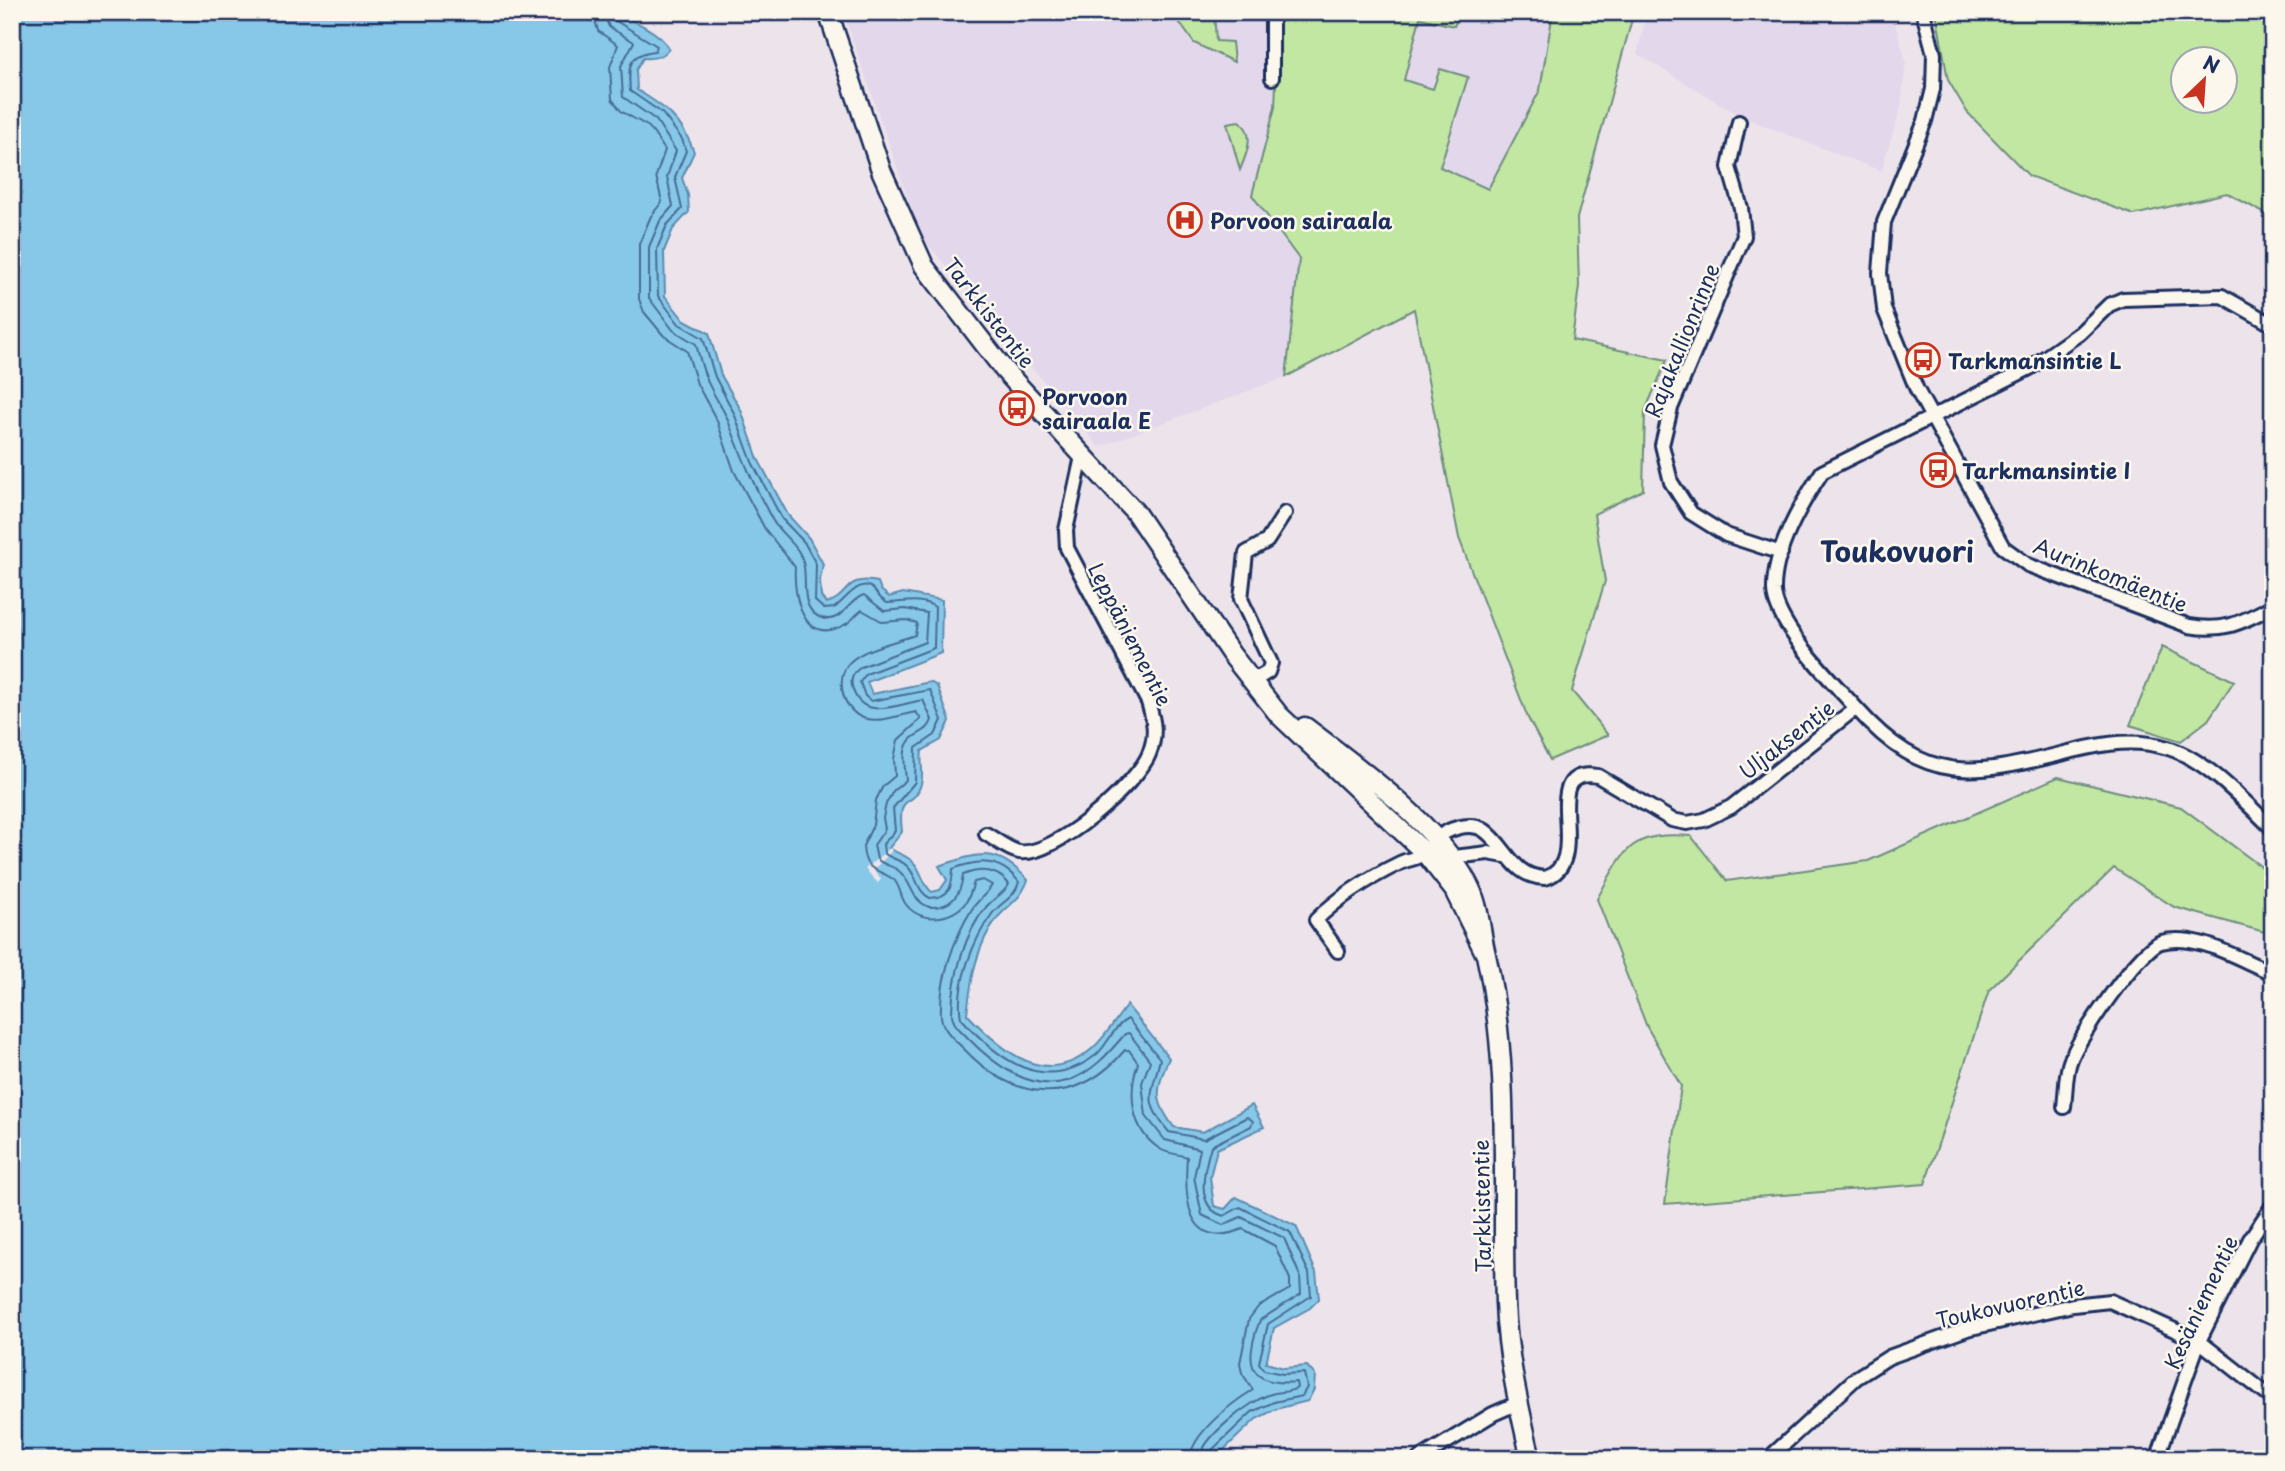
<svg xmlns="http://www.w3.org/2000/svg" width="2285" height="1471" viewBox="0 0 2285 1471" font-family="'Playpen Sans',sans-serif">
  <rect width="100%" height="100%" fill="#ede4eb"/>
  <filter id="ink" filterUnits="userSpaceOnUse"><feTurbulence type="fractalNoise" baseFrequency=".0143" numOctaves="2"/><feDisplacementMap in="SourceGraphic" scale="14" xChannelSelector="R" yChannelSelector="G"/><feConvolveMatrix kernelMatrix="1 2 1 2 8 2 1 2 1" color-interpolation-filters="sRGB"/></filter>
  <g filter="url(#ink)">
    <!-- built -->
    <path fill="#e3d7eb" d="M843,12h710l-13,78 -52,99 -202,188 -187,70 -178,-211z
      M1647,12h245l14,49 -5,46 -20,64 -139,-54 -105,-63z"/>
    <!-- green -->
    <path fill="#c2e7a2" stroke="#6e8b80" stroke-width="2" fill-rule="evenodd" d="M1172,12h42l2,29 16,1 2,20 -40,-19z
      M1283,12h54l4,5 5,-1 -1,-4h116l-7,14 -34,-8 -16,62 29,9 7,-20 28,8 -28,90 48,22 52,-99 13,-78h81l-57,206 2,68 -7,54 95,20 -22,51 -2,79 -49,24 11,67 -33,110 36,44 -58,25 -22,-42 -69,-180 -45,-229 -128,68 13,-118 -47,-64 23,-88 4,-91z
      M1936,12h337v206l-46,-25 -93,22 -105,-39 -62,-64 -19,-32zM2184,60h42v42h-42z
      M1239,121c17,12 8,32 1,49l-13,-47z
      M2162,647l72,34 -26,39 -27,21 -51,-16z
      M2058,777l123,30 90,67 -3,59 -94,-26 -60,-39 -125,122 -64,194 -260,20 16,-118 -34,-59 -50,-128c27,-49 32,-68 94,-63l36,45 141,-20z"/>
    <!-- water -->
    <path fill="#87c8e8" stroke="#5c8bb1" stroke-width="2" d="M12,12h600c17,7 49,19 57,37 -7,9 -16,10 -26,9l-7,12 1,20c28,17 45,29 57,62l-12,26 6,17 1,17 -16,17 -9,22 1,45 18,23 26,14 12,42 20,35 17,49 30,56 21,23 14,26 -3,16 1,17 5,6c24,-5 17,-29 52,-21l3,8 8,7 14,-4 39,7 -1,53 -74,29 5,12 58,-12 7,4 13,35 -9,19 -19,11c-2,11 2,23 -1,33 -8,27 -24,5 -19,48l-13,16c8,6 17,6 25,15 8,8 9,23 18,29l8,-2 7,-10 -8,-14c40,-13 57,-21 89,14 -8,21 -17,22 -30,37 -22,27 -27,64 -31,97 34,36 78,76 126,34 13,-12 23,-29 34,-43l42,53c-13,31 -16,42 5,69l29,5 49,-27 12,22 -47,22 -7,28 4,29 11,3 11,-12 60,29 20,46 3,27 -9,9 -36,20 -8,35 18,5 23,-2 8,9 -1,14 -6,12 -32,8 -20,10 -42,40h-1202z"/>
    <!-- pier -->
    <path fill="#ede4eb" d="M890,848l2,2 -4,5 -15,15 8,9 -3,4 -13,-14z"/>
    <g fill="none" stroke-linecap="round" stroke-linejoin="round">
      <!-- shore -->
      <path stroke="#466c95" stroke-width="2" d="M593,12l5,19 20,14 -8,22 2,32 9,12 28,16 16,23 -9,26 6,26 -11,14 -12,28v55l5,13 20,24 23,15 10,33 20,37 17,50 31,58 30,38c-2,30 8,81 51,57 6,-3 10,-10 16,-14l21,12 23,-2 11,3 -2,12c-19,7 -51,13 -65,27 -17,17 -6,53 17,57 15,3 34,-4 49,-7l5,7 -23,21 -4,19 1,17 -12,10 -7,14 -3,25 -10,21c1,26 14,22 30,33 7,5 7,17 12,24 14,21 47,18 61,-1 4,-6 6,-14 8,-20l9,-2 9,5c-4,8 -14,15 -20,24 -18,29 -33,71 -31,107 1,14 14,24 24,34 50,52 112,58 160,0h4l9,13c-10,29 -8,67 22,86 8,5 19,5 27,8 -3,40 -1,95 56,72l32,17 15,33v10l-32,18 -9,12 -9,44 2,10 11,17c-20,12 -62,44 -63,69
        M603,12l6,15 25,15 -13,24 2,31 33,23 20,31 -9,26 6,29 -13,15 -11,26v51l24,32 23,14c3,12 6,25 11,36 5,13 14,25 20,38 14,36 27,69 46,103 7,12 20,20 27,33 11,19 -4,51 19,63 22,10 29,-18 45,-22l20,16 21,-2 22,4 -2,29 -64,25c-7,5 -11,11 -9,19 8,37 46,18 71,14l9,20c-4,12 -12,11 -21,19 -10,10 -6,28 -5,41l-13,11 -7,13 -3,14 2,11 -11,16 3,14c8,8 18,6 24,14 12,12 10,27 28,34 21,1 32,-11 34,-32 17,-7 33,-7 46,9 -4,9 -15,14 -22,22 -23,27 -34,71 -35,106 -1,12 9,18 16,26 24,25 62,54 99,43 25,-8 42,-28 58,-47l4,-1 21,28 -8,22 4,33 19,24 35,9 -6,28 8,38 21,10 18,-8 43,21 16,38 1,18 -41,26c-15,39 -15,67 36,62l1,6c-8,5 -17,3 -26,6 -20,6 -70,44 -71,65
        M612,12l4,9 41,25 -2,5c-27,3 -27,15 -25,40l32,22 20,26 4,12 -11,26 7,32 -15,16 -10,24 1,47 21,28 24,14 12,39 19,36 18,49 30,57 22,23 12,22 -1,37 9,8 10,-1c10,-6 26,-33 40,-18 4,5 6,9 13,13 16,0 33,-6 48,4l-1,41 -68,26 -6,8 5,14 6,5 59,-11 12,30 -7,15 -19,13 -1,34 -22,26 2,23 -12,13 1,9c8,7 17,6 24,14 10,11 9,25 22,31 21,-1 22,-12 23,-29 26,-10 47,-11 66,13 -4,16 -18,20 -27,32 -19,26 -37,72 -31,104 37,42 83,77 135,37 12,-10 18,-30 32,-36l32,40c-8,36 -18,41 9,73l35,7 43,-22 6,4 -2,5 -40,20c-7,23 -17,62 13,70l16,-9 50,25 19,41 2,23 -43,28 -9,39 5,7 19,4 21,-1 3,14 -5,9 -28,6 -22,10 -41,39 -2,8"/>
      <!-- street casing -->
      <g stroke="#1b2f5e" stroke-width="18">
        <path id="street" d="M1923,12l11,42 -1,35 -8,32 -41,101 -4,51 4,36 33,81 86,157 25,18 161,61c37,6 51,-3 84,-20
          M1272,78v-66
          M1739,122l-10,45 12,41 3,28 -73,172 -9,37 9,37 20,31 35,22 55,18
          M1253,681l15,-9 3,-9 -30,-64 5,-46 21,-12 18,-28
          M1856,708c-23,-26 -80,-82 -82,-117 -1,-40 27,-87 48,-119l208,-104 50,-35 29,-28 14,-6 99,-3 51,29
          M986,834c9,5 22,16 33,18 34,6 118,-68 130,-98 8,-20 5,-33 -1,-52l-81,-154 -1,-18 17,-78
          M1446,858l42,-5 17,3
          M1338,951l-22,-31c24,-24 53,-42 84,-57 7,-4 18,-4 25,-10 4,-3 6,-9 10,-13 11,-11 35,-19 49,-10 23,16 28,47 61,48 51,-16 -12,-113 53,-102l74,44 15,3 17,-3 27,-13 125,-99c73,82 122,66 217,43 33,-8 62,-13 95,-3 39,12 76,53 105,81
          M2064,1107c2,-15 1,-34 7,-48 8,-22 69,-111 90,-117 37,-10 78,18 112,31
          M1419,1459l74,-45 25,-11
          M1768,1459l88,-81 33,-21 78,-28 106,-24 37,-4 89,40 74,58
          M2157,1459l42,-118 51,-102 23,-34"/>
      </g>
      <!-- secondary casing -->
      <g stroke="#1b2f5e" stroke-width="23">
        <path id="secondary" d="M828,12l53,158 43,96 81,105 130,141 96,142 48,61 146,138 29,37 31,63
          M1305,727c54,41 131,96 163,157 12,22 12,47 18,71 26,116 15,230 19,348 2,53 14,104 26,156"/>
      </g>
      <!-- street -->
      <use href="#street" stroke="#fbf7ec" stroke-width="12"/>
      <!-- secondary -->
      <use href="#secondary" stroke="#fbf7ec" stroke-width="18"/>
    </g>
  </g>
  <!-- icons -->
  <defs>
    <g id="hospital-ring" transform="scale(1.75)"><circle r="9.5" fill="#fbf7ec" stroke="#c8321e" stroke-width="1.5"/><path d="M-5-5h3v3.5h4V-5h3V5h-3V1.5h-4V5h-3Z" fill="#c8321e"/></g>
    <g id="bus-ring" transform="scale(1.75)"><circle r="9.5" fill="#fbf7ec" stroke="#c8321e" stroke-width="1.5"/><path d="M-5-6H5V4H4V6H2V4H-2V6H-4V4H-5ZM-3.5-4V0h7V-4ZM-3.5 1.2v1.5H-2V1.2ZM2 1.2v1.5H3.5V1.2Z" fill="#c8321e"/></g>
  </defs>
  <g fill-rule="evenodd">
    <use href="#hospital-ring" x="1185" y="220"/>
    <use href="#bus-ring" x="1923" y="360"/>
    <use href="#bus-ring" x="1017" y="408"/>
    <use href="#bus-ring" x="1938" y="470"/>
  </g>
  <g text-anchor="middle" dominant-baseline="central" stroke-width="5" stroke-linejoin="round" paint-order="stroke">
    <!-- poi labels -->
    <g font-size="21" font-weight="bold" fill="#1b2f5e" stroke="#fbf7ec" text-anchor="start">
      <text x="1210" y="220">Porvoon sairaala</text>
      <text x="1948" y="360">Tarkmansintie L</text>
      <text x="1042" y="396">Porvoon<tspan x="1042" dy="24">sairaala E</tspan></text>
      <text x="1962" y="470">Tarkmansintie I</text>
    </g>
    <!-- street labels -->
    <g font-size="21" fill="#1b2f5e" stroke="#fbf7ec">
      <text transform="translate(990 312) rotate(52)">Tarkkistentie</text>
      <text transform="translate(1681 340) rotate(-68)">Rajakallionrinne</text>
      <text transform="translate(2111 574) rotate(22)">Aurinkomäentie</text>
      <text transform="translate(1131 634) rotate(63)">Leppäniementie</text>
      <text transform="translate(1786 739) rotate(-38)">Uljaksentie</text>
      <text transform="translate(1481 1206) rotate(-91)">Tarkkistentie</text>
      <text transform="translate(2200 1302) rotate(-65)">Kesäniementie</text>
      <text transform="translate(2010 1303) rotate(-13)">Toukovuorentie</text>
    </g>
    <!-- district labels -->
    <g font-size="28" font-weight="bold" fill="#1b2f5e" stroke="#fbf7ec">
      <text x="1897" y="550">Toukovuori</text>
    </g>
  </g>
  <!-- margin -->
  <rect width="2285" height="1471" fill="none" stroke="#fbf7ec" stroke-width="42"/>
  <rect x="21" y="21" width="2243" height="1429" fill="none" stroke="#1b2f5e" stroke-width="2.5" filter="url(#ink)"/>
  <!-- north arrow -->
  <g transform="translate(2204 80) rotate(25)"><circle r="33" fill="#fbf7ec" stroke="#a1a7b3" stroke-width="2"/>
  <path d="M0-5L12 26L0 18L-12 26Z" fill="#c8321e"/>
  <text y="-10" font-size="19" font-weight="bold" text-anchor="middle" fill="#1b2f5e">N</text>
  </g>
</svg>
